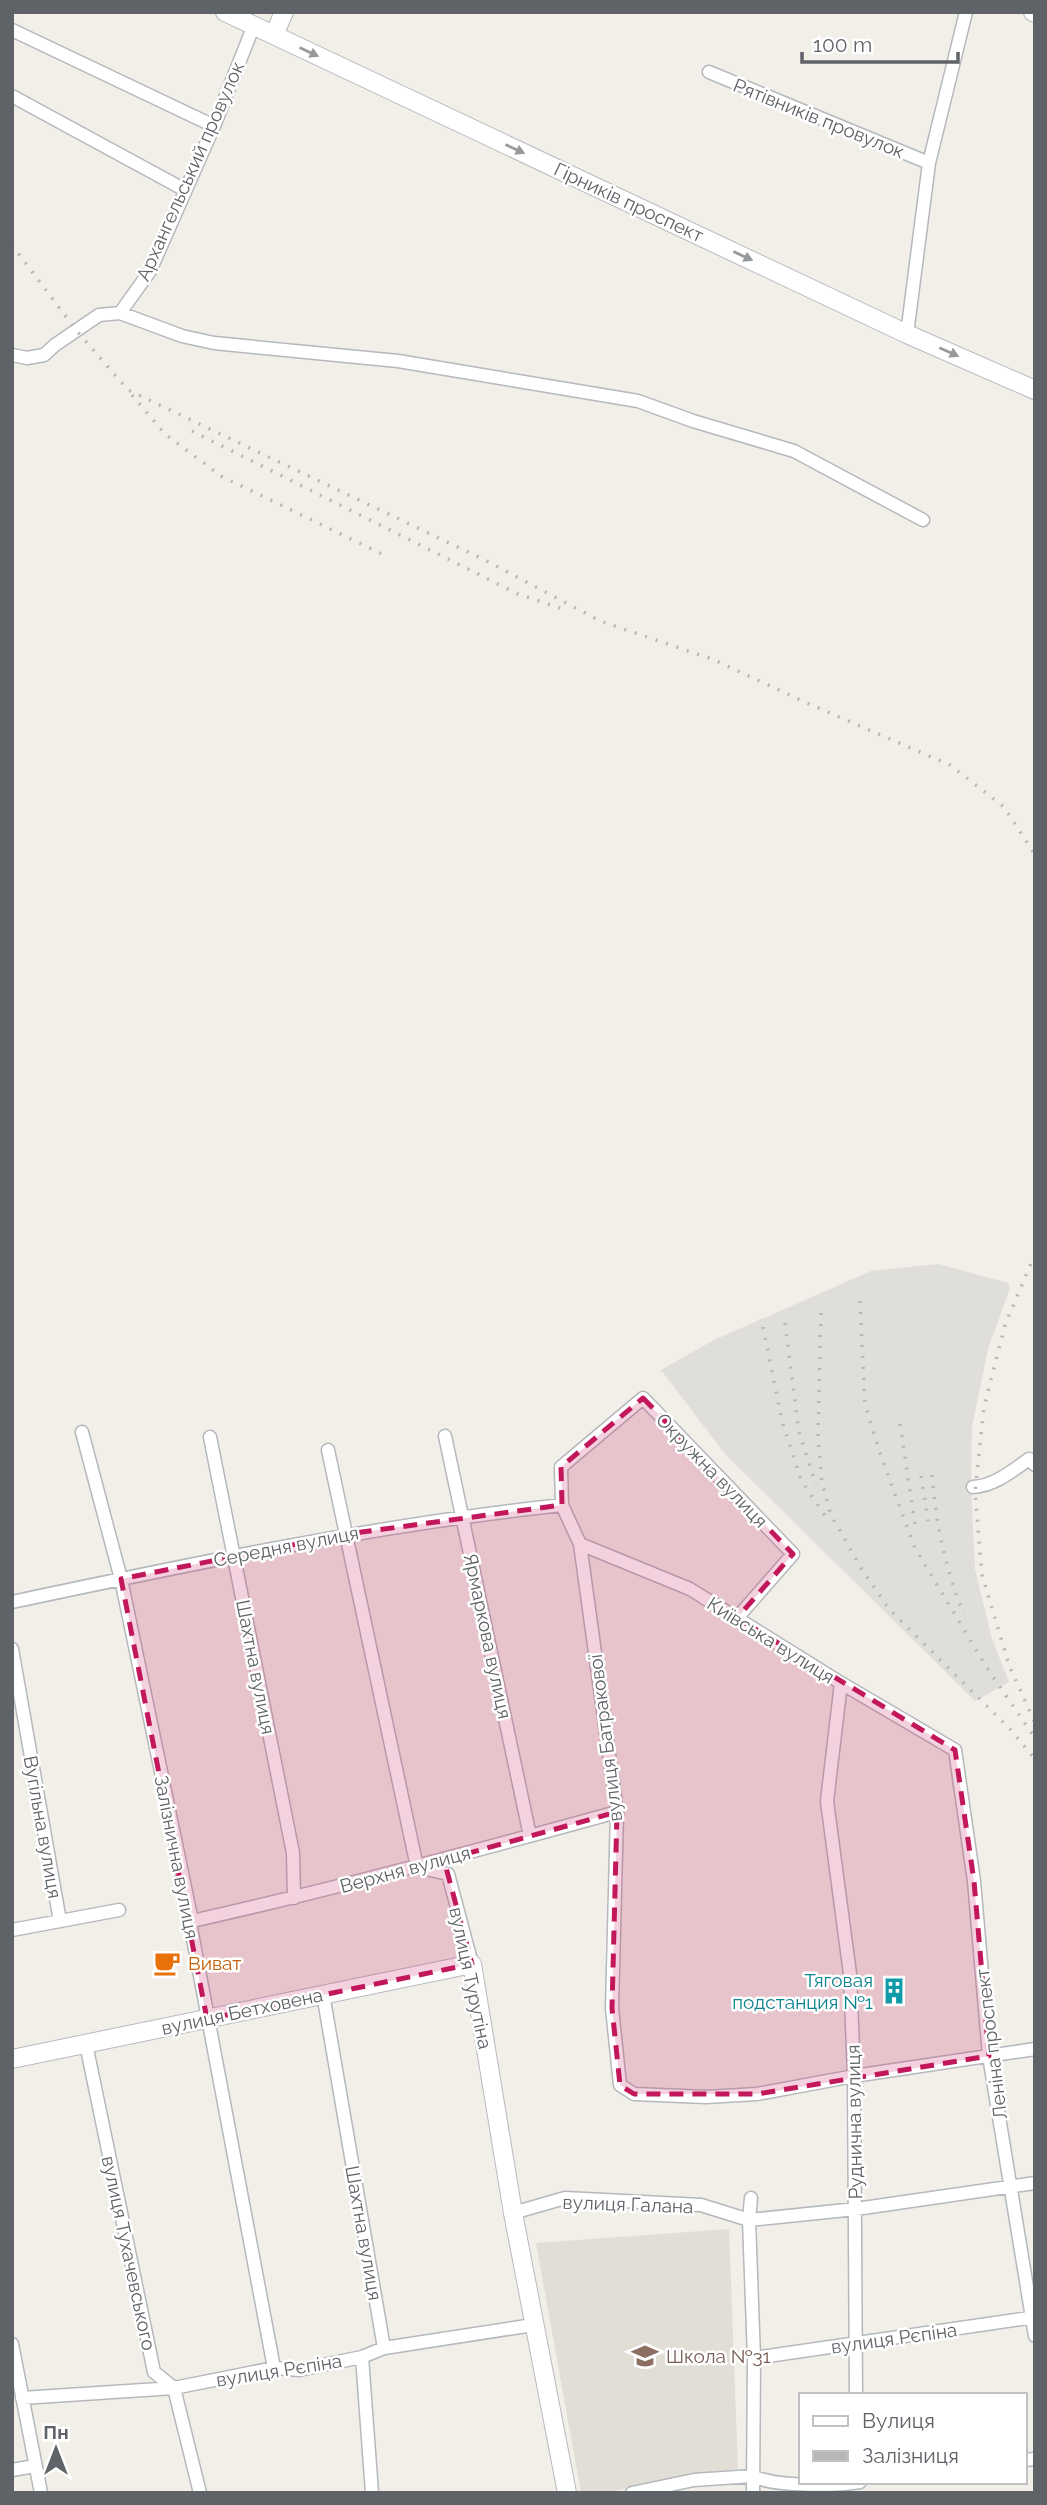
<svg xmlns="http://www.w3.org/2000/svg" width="1047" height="2505" viewBox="0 0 1047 2505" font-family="Raleway,sans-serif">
  <rect width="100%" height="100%" fill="#f1efe8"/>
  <!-- industrial -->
  <path fill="#e0deda" d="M938,1264l70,19 2,5 -22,61 -16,78 -1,56 4,86 17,70 17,43 -34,19 -250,-247 -64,-84 53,-30 157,-69z"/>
  <!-- education -->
  <path fill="#e1ded6" d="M729,2229l9,240 -54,6 -78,18h-25l-45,-250z"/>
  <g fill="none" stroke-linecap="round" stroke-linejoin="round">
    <!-- street casing -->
    <g stroke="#b5b8bc" stroke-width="15">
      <path id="street" d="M12,30l202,96
        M709,72l220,91
        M12,96l173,94
        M120,313l30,-42 64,-145 40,-101
        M907,334l22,-171 37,-151
        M12,355l15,3 17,-3 11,-10 44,-30 21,-2 62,23 32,7 184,18 240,40 55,20 101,30 129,69
        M82,1432l39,147 71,342 -1,7 83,440
        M445,1436l85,400
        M210,1437l83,416 1,45
        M328,1450l89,417 31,7 24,90
        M973,1487c21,-1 39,-16 56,-28l6,6
        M580,1544l110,45 151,94 114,67 19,131 15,175 46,280
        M12,1602c183,-39 364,-77 550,-97
        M737,1618l56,-64 -150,-156 -82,69 1,38 18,39 37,268 -5,196 8,77 14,9 72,3 51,-3 97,-18 181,-27
        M12,1649l48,272
        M841,1683l-14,118 23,173 4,102 2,319
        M192,1921c143,-32 284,-70 425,-109
        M12,1930l107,-20
        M323,1994l61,354
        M86,2044l68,328 20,16 26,105
        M751,2198l-2,22 5,138 -1,135
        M513,2213l52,-15 136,7 48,15 107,-11 179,-26
        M12,2344l29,149
        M362,2357l10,136
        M754,2358l281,-41
        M22,2398l152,-10 100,-20 25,2 63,-13 22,-9 149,-23
        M1024,2460l11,-1
        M12,2470l23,-4
        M632,2493l62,-13 59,-4c22,11 81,10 107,6"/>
    </g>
    <!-- secondary casing -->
    <g stroke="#b6babf" stroke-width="20">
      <path id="secondary" d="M225,12l682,322 128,56
        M1033,12l2,1
        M274,35l10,-23
        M12,2059l460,-95 41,249 54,280"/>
    </g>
    <!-- street -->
    <use href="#street" stroke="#fff" stroke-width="12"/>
    <!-- secondary -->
    <use href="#secondary" stroke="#fff" stroke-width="18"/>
    <!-- rail -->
    <path stroke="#b6b7b8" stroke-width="3.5" stroke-dasharray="2 9" stroke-linecap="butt" d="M12,245l64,85 52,60 355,169 117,62 112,38 95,44 143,62 54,42 31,48
      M132,395l33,39 56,42 163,79
      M192,431l326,163 42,14
      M1035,1254l-30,71 -21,82 -9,85 7,83 27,90 26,58
      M860,1301l5,104 17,54 33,89 72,120 48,70
      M821,1313l-3,124 4,46 9,32 30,53 28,41 121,120 25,30
      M785,1323l14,109 17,53
      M763,1327l19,94 19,59 27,40
      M900,1424l16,107
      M932,1475c4,48 13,94 32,139
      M921,1476l7,45"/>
  </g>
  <!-- one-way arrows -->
  <defs><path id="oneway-solid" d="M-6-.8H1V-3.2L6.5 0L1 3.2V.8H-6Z" transform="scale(1.75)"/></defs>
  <g fill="#979a9d">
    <use href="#oneway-solid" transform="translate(309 52) rotate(25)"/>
    <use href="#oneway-solid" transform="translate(515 149) rotate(25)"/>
    <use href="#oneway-solid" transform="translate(743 256) rotate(25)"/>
    <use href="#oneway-solid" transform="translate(949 352) rotate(24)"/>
  </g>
  <!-- marked area -->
  <path fill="#c2185b" fill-opacity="0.2" stroke="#c2185b" stroke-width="5" stroke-dasharray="14 9" stroke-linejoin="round" d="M643,1398l150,156 -56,64 218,132 19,131 15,175 -232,38h-123l-14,-9 -8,-77 5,-196 -173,48 28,104 -265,55 -86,-440 226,-45 215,-29 -1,-38z"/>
  <!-- icons -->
  <defs>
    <g id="cafe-bare" transform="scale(2.1)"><path d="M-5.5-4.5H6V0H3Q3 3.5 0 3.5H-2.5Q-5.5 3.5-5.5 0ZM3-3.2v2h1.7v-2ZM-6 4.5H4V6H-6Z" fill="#e8710a" stroke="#fff" stroke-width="2.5" paint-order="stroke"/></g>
    <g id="building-bare" transform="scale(2.1)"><path d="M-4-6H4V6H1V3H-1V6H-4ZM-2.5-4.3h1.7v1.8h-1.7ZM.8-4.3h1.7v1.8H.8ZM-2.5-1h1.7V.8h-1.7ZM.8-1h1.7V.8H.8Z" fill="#0f9aa8" stroke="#fff" stroke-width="2.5" paint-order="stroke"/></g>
    <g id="school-bare" transform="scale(2.1)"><path d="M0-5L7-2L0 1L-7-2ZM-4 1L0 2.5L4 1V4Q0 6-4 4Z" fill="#8d6e63" stroke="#fff" stroke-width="2.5" paint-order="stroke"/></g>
  </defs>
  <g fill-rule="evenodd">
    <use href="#cafe-bare" x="167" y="1963"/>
    <use href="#building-bare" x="894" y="1991"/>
    <use href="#school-bare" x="645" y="2356"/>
  </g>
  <g text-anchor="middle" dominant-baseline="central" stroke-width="5" stroke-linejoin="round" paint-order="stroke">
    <!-- street labels -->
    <g font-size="19" fill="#5f6368" stroke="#fff">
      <text transform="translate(819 118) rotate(22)">Рятівників провулок</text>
      <text transform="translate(190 171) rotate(-66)">Архангельський провулок</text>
      <text transform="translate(629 202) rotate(25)">Гірників проспект</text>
      <text transform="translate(712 1470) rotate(46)">Окружна вулиця</text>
      <text transform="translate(286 1546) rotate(-11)">Середня вулиця</text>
      <text transform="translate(488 1636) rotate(78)">Ярмаркова вулиця</text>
      <text transform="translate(771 1640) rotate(32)">Київська вулиця</text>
      <text transform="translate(256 1667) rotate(79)">Шахтна вулиця</text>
      <text transform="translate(605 1738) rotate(-97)">вулиця Батракової</text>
      <text transform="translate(43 1827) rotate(80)">Вугільна вулиця</text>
      <text transform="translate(177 1857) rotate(79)">Залізнична вулиця</text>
      <text transform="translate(405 1869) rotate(-15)">Верхня вулиця</text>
      <text transform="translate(471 1978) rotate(78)">вулиця Турутіна</text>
      <text transform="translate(242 2011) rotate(-12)">вулиця Бетховена</text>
      <text transform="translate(991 2044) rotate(-97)">Леніна проспект</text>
      <text transform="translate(854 2122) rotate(-91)">Руднична вулиця</text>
      <text transform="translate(628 2204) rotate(2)">вулиця Галана</text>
      <text transform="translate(364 2233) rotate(80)">Шахтна вулиця</text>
      <text transform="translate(129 2253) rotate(78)">вулиця Тухачевського</text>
      <text transform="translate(894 2338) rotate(-8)">вулиця Рєпіна</text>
      <text transform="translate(279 2370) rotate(-9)">вулиця Рєпіна</text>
    </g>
    <!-- food labels -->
    <g font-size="19" fill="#c56008" stroke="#fff" text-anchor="start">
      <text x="188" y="1963">Виват</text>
    </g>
    <!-- culture labels -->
    <g font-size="19" fill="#0d838f" stroke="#fff" text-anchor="end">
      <text x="873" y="1980">Тяговая<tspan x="873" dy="22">подстанция №1</tspan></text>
    </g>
    <!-- education labels -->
    <g font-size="19" fill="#785e54" stroke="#fff" text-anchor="start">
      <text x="666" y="2356">Школа №31</text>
    </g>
  </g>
  <!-- border -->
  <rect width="1047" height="2505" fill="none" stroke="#5f6368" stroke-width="28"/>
  <!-- legend -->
  <rect x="799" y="2393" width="228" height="91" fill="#ffffff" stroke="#bfc1c3" stroke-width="2"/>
  <rect x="813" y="2416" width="35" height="10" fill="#ffffff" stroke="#bfc1c3" stroke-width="2"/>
  <text x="862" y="2428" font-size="21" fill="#5f6368">Вулиця</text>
  <rect x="813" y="2451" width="35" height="10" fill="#b6b7b8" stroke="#bfc1c3" stroke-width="2"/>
  <text x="862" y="2463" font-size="21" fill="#5f6368">Залізниця</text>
  <!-- north arrow -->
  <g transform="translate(56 2449)" stroke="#ffffff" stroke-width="5" paint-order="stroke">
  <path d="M0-5L12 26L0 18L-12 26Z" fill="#5f6368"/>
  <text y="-10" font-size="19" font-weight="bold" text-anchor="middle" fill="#5f6368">Пн</text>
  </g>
  <!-- scale -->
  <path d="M802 52v10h156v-10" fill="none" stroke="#5f6368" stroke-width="3.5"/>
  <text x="813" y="52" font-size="21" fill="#5f6368" stroke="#ffffff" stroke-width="5" paint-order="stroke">100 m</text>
</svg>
